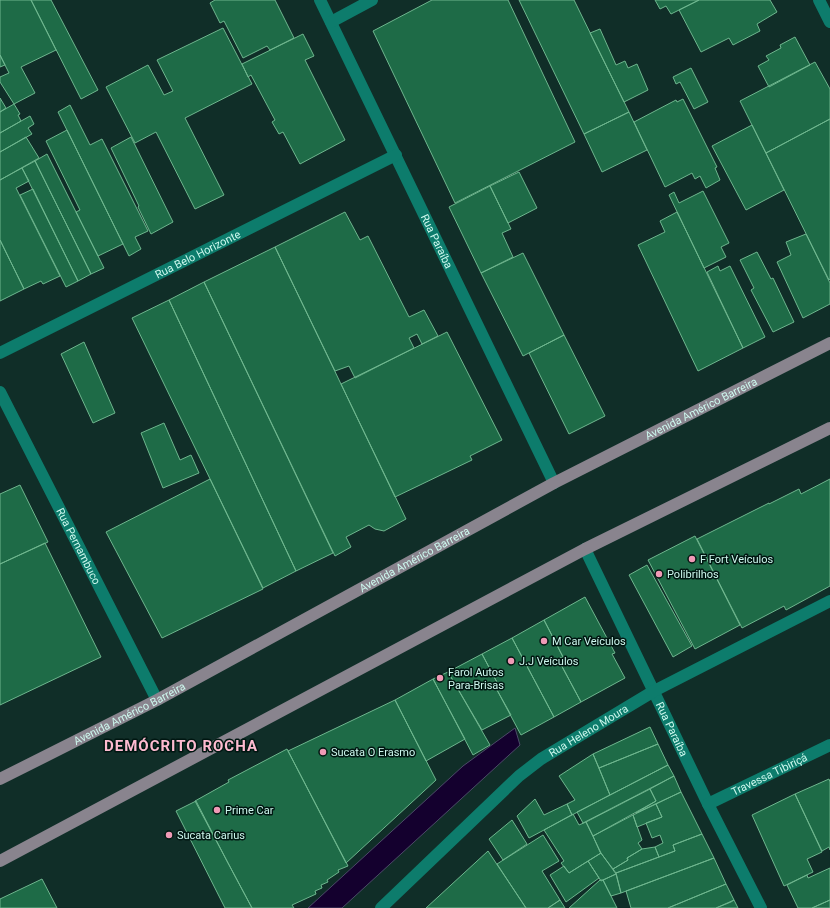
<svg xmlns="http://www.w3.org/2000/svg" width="830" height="908" viewBox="0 0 830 908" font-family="Roboto,sans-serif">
  <rect width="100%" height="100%" fill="#102e28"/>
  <!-- water -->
  <path fill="#14002e" stroke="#4c4a68" d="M515,728l5,17 -178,163h-34l155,-142z"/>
  <!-- building -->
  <path fill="#1e6b47" stroke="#6eb68e" d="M0,0h31l25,50 -35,17 14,26 -21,11 -14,-22v-5l9,-4 -9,-18z
    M31,0h20l47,90 -17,9z
    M215,0h60l19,38 -24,12 -3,-4 -24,12 -19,-37 -4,2 -10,-20z
    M432,0h76l67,142 -120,61 -82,-172z
    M519,0h55l55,112 -45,22z
    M655,0h44l-28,14 -5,-8 -6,3z
    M699,0h71l7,12 -20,12 3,7 -27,14 -4,-7 -28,14 -22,-42z
    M223,28l29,56 -67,34 39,77 -29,14 -39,-77 -21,11 -29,-56 42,-22 16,30 9,-4 -16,-31z
    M600,29l16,36 9,-4 3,7 9,-4 11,26 -24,12 -34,-69z
    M303,34l11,22 -9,4 40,80 -45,24 -17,-32 -4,2 -7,-12 3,-2 -24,-45 -3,2 -6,-13z
    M795,37l15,28 -41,22 -11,-21 11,-6 -3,-4 15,-8 -1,-3z
    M0,55l5,10 -5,2z
    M815,62l15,27v30l-64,34 -26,-52z
    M691,68l17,34 -14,7 -14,-27 -4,2 -3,-7z
    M0,98l6,10 -6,4z
    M683,99l34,68 -2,1 5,12 -14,8 -6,-12 -5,3 -3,-6 -27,14 -31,-65 42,-22 1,2z
    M14,104l6,10 -2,1 3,6 -21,12v-21z
    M70,105l20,40 12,-6 46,92 -13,6 6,12 -12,7 -71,-144z
    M629,112l18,38 -45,22 -18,-38z
    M30,116l4,8 -6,4 4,6 -32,18v-19z
    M830,119v160l-1,1 -63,-127z
    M752,125l32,65 -38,20 -34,-64z
    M67,130l56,114 -25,12 -22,-44 4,-2 -34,-69z
    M26,137l13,21 -39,22v-28z
    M131,137l42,85 -22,12 -13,-27 1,-1 -28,-58z
    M47,154l57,114 -13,6 -56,-113z
    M35,161l56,113 -13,7 -56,-113z
    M22,168l7,13 -13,7 44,88 -17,8 -2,-3 -17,8 -24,-49v-60z
    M519,172l18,36 -29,15 -18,-37z
    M490,186l21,43 -9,4 11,24 -32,16 -32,-66z
    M33,189l45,92 -12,6 -46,-92z
    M703,191l26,52 -8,4 5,10 -22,11 -35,-73 5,-3 5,11z
    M345,212l15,28 8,-4 41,81 15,-7 14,26 -16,8 -5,-10 -8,4 5,10 -59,30 -6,-12 -14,5 -60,-124z
    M677,212l66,136 -45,23 -60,-126 27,-13 -5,-11z
    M806,234l24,49v21l-27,14 -26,-56 14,-7 -5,-13z
    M0,240l24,49 -24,12z
    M275,247l131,272 -22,12 -9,-2 -6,-4 -23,12 5,10 -16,9 -131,-274z
    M757,252l14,27 2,-1 21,44 -21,10 -22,-42 3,-2 -14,-28z
    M523,253l41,82 -41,21 -42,-83z
    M718,266l2,5 10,-5 35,71 -22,11 -36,-76z
    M204,282l129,271 -37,18 -127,-271z
    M169,300l127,271 -33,17 -131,-270z
    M447,332l55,108 -32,16 2,4 -77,37 -54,-113z
    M564,335l41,81 -36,18 -40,-81z
    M84,342l31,71 -22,10 -32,-69z
    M164,423l16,37 11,-5 8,18 -36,15 -22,-55z
    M210,479l53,110 -101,49 -56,-106z
    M830,479v107l-44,24 -2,-4 -42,22 -45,-89 72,-36v1l30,-15 2,5z
    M20,485l28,57 -48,22v-70z
    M695,536l45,89 -45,24 -47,-89z
    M45,543l56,114 -101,48v-141z
    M647,565l45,81 -19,11 -44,-82z
    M585,597l30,56 -3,1 13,24 -44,24 -23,-43 5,-2 -19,-37z
    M544,620l19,37 -5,2 23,43 -27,15 -42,-79z
    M512,638l42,79 -33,18 -24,-45 3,-2 -18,-34z
    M482,654l18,34 -3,2 14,25 -29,15 -34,-58z
    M448,672l42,73 -17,10 -40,-76z
    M433,679l32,60 -39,22 -31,-61z
    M395,700l41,80 -90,83 -58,-112z
    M650,727l8,17 -59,24 -6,-14z
    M658,744l10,21 -58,30 -11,-27z
    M287,749l61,117 -10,4 1,2 -12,8 1,2 -7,3 1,3 -7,3 1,3 -24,11 2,3h-42l-57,-107 34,-19 -1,-2z
    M593,754l17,41 -38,20 -5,-11 8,-4 -16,-24z
    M668,765l6,11 -91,47 -6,-11z
    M674,776l7,16 -45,21 20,-12 -6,-12z
    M829,779l1,3v68l-1,-3 -7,4 -27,-57z
    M650,789l6,12 -63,35 -7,-14z
    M681,792l21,42 -29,11 2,6 -16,6 -4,-10 8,-4 -3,-8 -8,3 -6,-15 16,-6 -6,-13z
    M795,794l27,58 -15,7 6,13 -29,14 -32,-71z
    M535,799l9,16 23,-11 5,11 -43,23 -12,-22z
    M196,801l32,62 24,45h-27l-49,-97z
    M656,804l6,13 -25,10 -4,-12z
    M573,814l6,11 7,-3 15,31 -32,20 -8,-10 3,-2 -20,-31z
    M633,815l9,25 -4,3 4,6 -15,9 1,2 -15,9 -13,-17 -7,-16z
    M512,820l15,24 -24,16 -14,-21z
    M702,834l12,24 -93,35 -5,-20 59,-22 -2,-6z
    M543,835l16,26 -17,10 18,29 -12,8h-22l-29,-44z
    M655,847l4,10 -43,16 -3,-4 15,-9 -1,-2 15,-9z
    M488,851l38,57h-100z
    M601,853l15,21 -15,7 -13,-20z
    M714,858l12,26 -58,24h-37l-5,-17z
    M588,861l11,17 -33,24 -16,-27 14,-9 5,7z
    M830,868v32l-18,8h-14l-11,-23 20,-10 1,3z
    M616,874l5,19 -10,3 -8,-16z
    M42,879l15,29h-57v-9z
    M600,880h3l14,28h-48z
    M726,884l8,16 -18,8h-48z
    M560,900l5,8h-17z
    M734,900l4,8h-22l15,-6z
    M830,900v8h-18z"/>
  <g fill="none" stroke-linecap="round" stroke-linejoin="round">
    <!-- minor -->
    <g stroke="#0d7c6c" stroke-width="12">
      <path id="s1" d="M320,0l234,483"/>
      <path d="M819,0l11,22"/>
      <path d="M331,22l41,-22"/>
      <path id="s2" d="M0,353l396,-198"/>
      <path id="s3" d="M0,392l157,308"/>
      <path id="s4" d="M585,549l123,255 53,104"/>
      <path id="s5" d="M708,804l122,-59"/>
      <path id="s6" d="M381,908l138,-132 22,-17 113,-68 176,-90"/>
    </g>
    <!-- major -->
    <g stroke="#89848e" stroke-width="12">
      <path id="s7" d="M0,779l157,-79 397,-217 276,-140"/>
      <path d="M0,861l585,-312 245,-121"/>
    </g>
  </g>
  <!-- markers -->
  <g fill="#f09ab6" stroke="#001611" stroke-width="1.5">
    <circle cx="692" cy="559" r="4"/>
    <circle cx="659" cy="574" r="4"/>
    <circle cx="544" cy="641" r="4"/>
    <circle cx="511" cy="661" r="4"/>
    <circle cx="440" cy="678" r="4"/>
    <circle cx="323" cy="752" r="4"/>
    <circle cx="217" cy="810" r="4"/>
    <circle cx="169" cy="835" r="4"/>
  </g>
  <g text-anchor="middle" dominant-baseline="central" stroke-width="3" stroke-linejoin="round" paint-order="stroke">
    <!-- street labels -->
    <g font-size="11" fill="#cdf8ee" stroke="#001611">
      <text stroke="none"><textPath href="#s1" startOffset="268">Rua Paraíba</textPath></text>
      <text stroke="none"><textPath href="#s2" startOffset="221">Rua Belo Horizonte</textPath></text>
      <text stroke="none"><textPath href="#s7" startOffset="793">Avenida Américo Barreira</textPath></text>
      <text stroke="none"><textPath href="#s3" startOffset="173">Rua Pernambuco</textPath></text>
      <text stroke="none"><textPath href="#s7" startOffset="469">Avenida Américo Barreira</textPath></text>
      <text stroke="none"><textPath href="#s7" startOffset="145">Avenida Américo Barreira</textPath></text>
      <text stroke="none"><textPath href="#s4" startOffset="200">Rua Paraíba</textPath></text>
      <text stroke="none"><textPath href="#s6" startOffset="274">Rua Heleno Moura</textPath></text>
      <text stroke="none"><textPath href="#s5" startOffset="68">Travessa Tibiriçá</textPath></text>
    </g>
    <!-- poi labels -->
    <g font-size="11" fill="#cdf8ee" stroke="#001611" text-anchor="start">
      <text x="700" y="559">F Fort Veículos</text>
      <text x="667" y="574">Polibrilhos</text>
      <text x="552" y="641">M Car Veículos</text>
      <text x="519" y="661">J.J Veículos</text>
      <text x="448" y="672">Farol Autos<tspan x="448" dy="13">Para-Brisas</tspan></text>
      <text x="331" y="752">Sucata O Erasmo</text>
      <text x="225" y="810">Prime Car</text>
      <text x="177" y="835">Sucata Carius</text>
    </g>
    <!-- district labels -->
    <g font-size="15" font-weight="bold" letter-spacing="1" fill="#fdbbd0" stroke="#001611">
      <text x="181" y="746">DEMÓCRITO ROCHA</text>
    </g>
  </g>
</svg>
